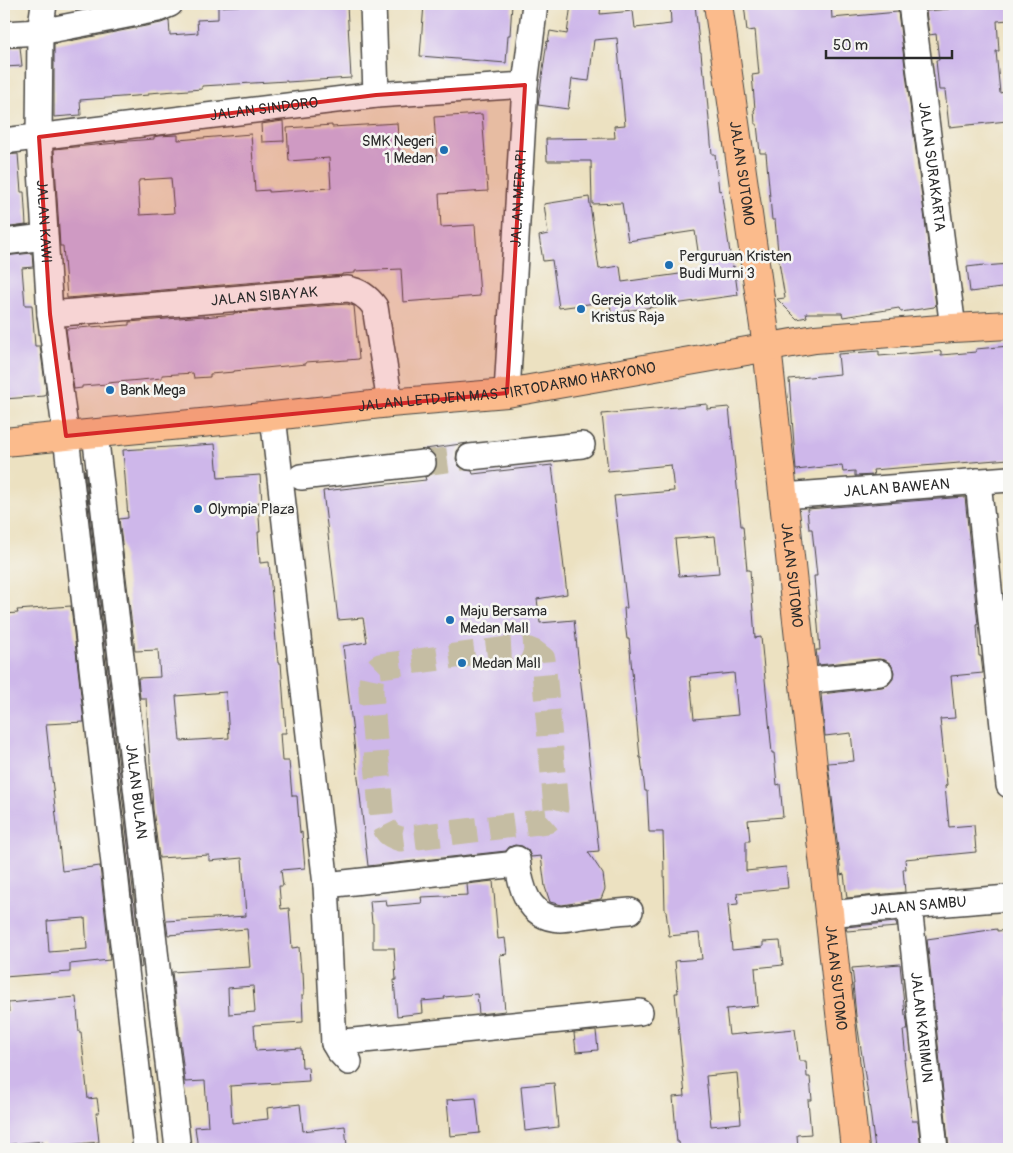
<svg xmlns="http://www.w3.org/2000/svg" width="1013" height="1153" viewBox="0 0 1013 1153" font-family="Pangolin,sans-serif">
  <rect width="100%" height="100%" fill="#f6f6f2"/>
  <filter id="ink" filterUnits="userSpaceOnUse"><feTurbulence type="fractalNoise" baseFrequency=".02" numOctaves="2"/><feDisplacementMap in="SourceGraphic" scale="10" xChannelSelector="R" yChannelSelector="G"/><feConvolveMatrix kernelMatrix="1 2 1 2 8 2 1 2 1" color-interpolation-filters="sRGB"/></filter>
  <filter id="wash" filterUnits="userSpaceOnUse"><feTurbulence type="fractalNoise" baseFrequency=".0096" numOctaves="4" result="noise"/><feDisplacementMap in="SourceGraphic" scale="20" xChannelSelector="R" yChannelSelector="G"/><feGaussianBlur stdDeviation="1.12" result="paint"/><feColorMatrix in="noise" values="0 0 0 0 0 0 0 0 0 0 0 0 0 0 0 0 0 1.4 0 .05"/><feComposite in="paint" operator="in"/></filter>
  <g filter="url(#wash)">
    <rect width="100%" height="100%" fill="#ece1c1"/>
    <g id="blocks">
      <!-- building -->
      <path fill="#ceb7ea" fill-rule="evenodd" d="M269,4h17v2l33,-2v3l28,-2 4,73 -64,4v-1l-85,5v3l-53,4v2l-69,5 1,15 -27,2v-73l107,-21 8,-3 1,15 28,-2 -1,-13 21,-1v-12z
        M424,4h88l-2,31h-2l-2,28 -86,-7z
        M571,4h30l-1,10 33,-3 2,17 36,-4 -1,-20h25l5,48h1l2,22h2l7,80h3l4,37 2,-1 11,77 2,-1 4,29 -127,18 -1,-12 -51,7 -7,-48 -9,1 -4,-25 9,-2 -4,-30 45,-7 10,72 21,-3 2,16 79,-11 -6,-40 -67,10 -6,-38 -30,1 -1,-43h-44l-1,-22 69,-1 -1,-12 11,-1 -8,-87 -23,2 -5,41 -17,-2 -4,30 -30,-4 9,-64 1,1 2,-11 17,3z
        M744,4h87l1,14 66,-6 38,293 -2,2 -33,5 -2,-4 -56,9 -1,-4h-36l1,4 -10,2 -20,-20 8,-1 -6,-36 -4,-42h-3l-6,-67h-6l-3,-29h-2l-1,-14 1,-1 -3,-34 7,-1 -4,-44 -8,1z
        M948,4h61v16l-12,1 2,30h-3l4,42 4,-1 3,29 -58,6 -4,-37h-6l-3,-30h3l-3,-26 -7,1 -3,-24 23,-2z
        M20,47l2,19 -18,1v-19z
        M482,114l6,77 -49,3 2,33 34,-2 5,71 -77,6 -2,-33 -46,2v2l-13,1v1l-275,23 -4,-52h-3l-6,-97 62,-6v-1l38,-3v-2l4,-1 20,-1v5l73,-6 4,57 14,-1v2l62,-4 -2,-30 -40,3 -2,-33 45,-3v2l65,-4 3,39 37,-2 -3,-43zM171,178l3,35 -34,2 -2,-33h1v-2z
        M283,121l1,20 -22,1 -1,-18z
        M18,154l3,38h3l2,33 -22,3v-73z
        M32,253l1,14 -11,1 3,37h7l3,41h5l6,44 -1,6 -41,3v-143z
        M1009,264v23l-39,5 -3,-25 17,-2v1z
        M347,304l7,2 5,53 -25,2v-1l-28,2v2l-72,7v1l-24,2v3l-16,1 -1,-5 -31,2v3l-55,5v1l-25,2v2l-8,1 -8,-60 36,-3v1l27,-2v-3l75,-6v1l30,-3v-1z
        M1009,346v113l-136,11 1,5 -19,1v-5l-12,1 -1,-7 -46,5 -7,-91 51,-5 -2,-20 41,-3v5l62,-5v4l35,-3v-3z
        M707,404v5l22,-2 12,119h2l4,44h3l5,68 6,-1 11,116h2l3,32 3,-1 3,33 -35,3 2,21h-4v30l40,-4 2,21 -51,5 1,11 -10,1 4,45 31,-3v-5l17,-1 3,24 -28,3 3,38 -32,3 3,26 66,-6 4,32h7l1,16h3l2,23h-4l3,34 -14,1 1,14h-52v-1l-16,1h-50l-1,-7h-2l-4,-45 12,-1 -10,-103h3l-3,-32 27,-2 -3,-26 -30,3 -3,-25h-1l-2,-79h-14l-2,-41h-2l-4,-33h-1l-11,-119h-2l-2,-17 -1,-14h3l-13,-112 60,-5 -3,-26 -63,6 -6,-57zM715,536l4,37 -40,3 -4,-37zM734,673l4,42 -44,4 -4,-42zM737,1073l4,50 -30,3 -5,-50z
        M468,443l-7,3 -4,5 -1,8 3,7 6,4 7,1 1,3 79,-9 15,129 -30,5 3,24 34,-3 25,231 -11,1 15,22 2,15 -4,10 -39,6 -12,-3 -5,-15 -4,-31 -10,1 -3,-7 -6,-4 -7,-1 -6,2 -3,4 -138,15 -25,-220 24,-4 -4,-24 -25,2 -15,-129 103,-11 -1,-3 7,-3 4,-5 1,-7 -3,-8 -5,-4 -4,-1z
        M215,444l3,34 42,-3 2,27h-4l2,30h-2l2,31 9,-1 9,101h3l5,70h-6l2,28h7l3,35h5l3,37 2,-1 3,36 -24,2 2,16h-4l2,23 8,-1 3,40 7,-1 2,25h2l1,23h-2l1,27 -49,3 2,26 45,-3 1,19h6l1,14 -79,5 2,37 36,-4 -1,-11 33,-4 3,27 42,-5 2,20 -28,3h-121l-3,-22 13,-1 -3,-45 -20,1 -13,-110 78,-5 -3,-38 -79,6 -2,-14 80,-5 -4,-58 -33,3v-6l-50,3 -6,-49 -7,-111h-6l-2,-20 22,-1 -2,-27 -23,1 -16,-132 9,-1 -5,-68zM226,692l3,46 -49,3 -4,-45zM253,986l2,26 -26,2 -1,-26z
        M84,470h1l57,497 -2,1z
        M965,497l13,128h-1l2,31h2l2,17 -32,3 4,42 -15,1 7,66 -2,1 4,41 25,-2 2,27 -71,7 1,10h-3l2,23 -58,6 -3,-24 -3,1 -13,-112 26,-2 -3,-28 -26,3 -4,-42 61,-7 6,-2 5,-6 1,-7 -3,-8 -6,-4 -6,-1 -61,6 -2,-15h4l-6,-74h3l-5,-47h-3l-2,-20z
        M71,606l13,116 -38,2 16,147 38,-5 10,94 -40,4v8l-66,5v-363l14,-1 -1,-3zM85,918l2,31 -38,3 -2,-31z
        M493,881l5,58 7,-1 2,16 -7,1 5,56 -26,3 -2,-20 -33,3 1,2 -23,2 1,12 -26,3 -3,-36h2l-2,-32h-21v-25h-1l-2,-22 16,-1 1,6 35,-3 -1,-6 47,-2 -1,-11z
        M896,922l1,5 -50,4 -1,-4z
        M997,929v2l12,-1v219h-60l-22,-210z
        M900,964l5,51h1l2,15h-5l3,29h-2l8,62h6l3,28h-46l-6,-47 -13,-86 -3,-32h1l-2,-16z
        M76,997l3,35h2l7,67 9,-1 2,15h-3l3,29 -55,5 -1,-6 -39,4v-132l5,-1 -1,-9z
        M596,1031l2,19 -22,2 -2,-19z
        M554,1083l4,44 -33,4 -4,-45z
        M476,1098l4,35 -30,3 -3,-36z"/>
    </g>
  </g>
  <g filter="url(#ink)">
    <use href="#blocks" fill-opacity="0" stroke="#484642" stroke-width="1"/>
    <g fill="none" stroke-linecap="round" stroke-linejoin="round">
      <!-- minor-tunnel -->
      <path stroke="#c5bda3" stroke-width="25" stroke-dasharray="25 12" stroke-linecap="butt" d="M423,463l47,-6
        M524,648l10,4 9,7 13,149 -2,7 -7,6 -146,18c-12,-3 -14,-6 -19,-17l-11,-130c0,-12 -1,-18 9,-26l128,-17z"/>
      <!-- minor casing -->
      <g stroke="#484642" stroke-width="28">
        <g id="minor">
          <path id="s1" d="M44,4l-4,28 -1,105 11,177 16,122 80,713"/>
          <path d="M373,4l3,91"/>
          <path id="s2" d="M911,4l42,324"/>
          <path d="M4,34l36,-2 118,-23 12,-5"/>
          <path id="s3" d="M4,141l372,-46 149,-10"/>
          <path d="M4,242l40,-5"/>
          <path id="s4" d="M50,314l298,-25c12,2 20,8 27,18l15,96"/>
          <path id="s5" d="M507,393l18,-308 10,-81"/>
          <path d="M273,416l53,469 8,158 4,7 11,12"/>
          <path id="s6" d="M95,433l83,716"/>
          <path d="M470,457l112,-12"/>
          <path d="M301,477l122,-14"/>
          <path d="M978,481l31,304"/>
          <path id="s7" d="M783,496l226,-17"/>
          <path d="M804,681l76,-8"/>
          <path d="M517,859c3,26 10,59 43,60 7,0 16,-2 23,-3 16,-2 31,-4 47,-5"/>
          <path d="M326,885l191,-21"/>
          <path id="s8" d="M909,906l26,243"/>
          <path id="s9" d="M829,914l80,-8 100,-8"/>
          <path d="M334,1043l306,-31"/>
        </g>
      </g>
      <!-- major casing -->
      <g stroke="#484642" stroke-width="30">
        <g id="major">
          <path id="s10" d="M718,4l49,343 88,802"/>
          <path id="s11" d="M4,442l269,-26 117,-13 117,-10 308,-54 138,-11 56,-3"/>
        </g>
      </g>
      <!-- minor -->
      <use href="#minor" stroke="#fff" stroke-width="25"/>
      <!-- major -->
      <use href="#major" stroke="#fbbb8c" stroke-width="28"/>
    </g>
  </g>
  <!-- marked area -->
  <path fill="#d62828" fill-opacity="0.2" stroke="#d62828" stroke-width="4" stroke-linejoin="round" d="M525,85l-18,308 -441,43 -16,-122 -11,-177 337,-42z"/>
  <!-- markers -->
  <g fill="#1f6fb2" stroke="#f6f6f2" stroke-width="2">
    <circle cx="444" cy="150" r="5"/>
    <circle cx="669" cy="265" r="5"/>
    <circle cx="581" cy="309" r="5"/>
    <circle cx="110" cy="390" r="5"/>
    <circle cx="198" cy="509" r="5"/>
    <circle cx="450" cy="620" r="5"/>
    <circle cx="462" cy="663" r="5"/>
  </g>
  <g text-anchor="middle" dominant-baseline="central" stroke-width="5" stroke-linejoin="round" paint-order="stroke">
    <!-- street labels -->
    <g font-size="15" fill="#2b2b2b" stroke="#f6f6f2">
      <text stroke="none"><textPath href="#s3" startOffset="262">JALAN SINDORO</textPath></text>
      <text stroke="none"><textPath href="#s2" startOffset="164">JALAN SURAKARTA</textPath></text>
      <text stroke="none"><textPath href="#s10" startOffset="171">JALAN SUTOMO</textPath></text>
      <text stroke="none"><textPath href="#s5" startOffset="195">JALAN MERAPI</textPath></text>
      <text stroke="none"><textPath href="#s1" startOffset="218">JALAN KAWI</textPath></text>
      <text stroke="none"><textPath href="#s4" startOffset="215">JALAN SIBAYAK</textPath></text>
      <text stroke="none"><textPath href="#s11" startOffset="506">JALAN LETDJEN MAS TIRTODARMO HARYONO</textPath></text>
      <text stroke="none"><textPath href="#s7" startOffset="114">JALAN BAWEAN</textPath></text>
      <text stroke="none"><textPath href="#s10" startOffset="576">JALAN SUTOMO</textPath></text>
      <text stroke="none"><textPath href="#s6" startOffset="361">JALAN BULAN</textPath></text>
      <text stroke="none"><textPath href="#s9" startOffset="90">JALAN SAMBU</textPath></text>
      <text stroke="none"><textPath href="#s10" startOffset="981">JALAN SUTOMO</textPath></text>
      <text stroke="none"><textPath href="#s8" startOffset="122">JALAN KARIMUN</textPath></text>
    </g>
    <!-- poi labels -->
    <g font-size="15" fill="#2b2b2b" stroke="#f6f6f2" text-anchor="start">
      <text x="434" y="141" text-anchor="end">SMK Negeri<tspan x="434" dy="17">1 Medan</tspan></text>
      <text x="679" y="256">Perguruan Kristen<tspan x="679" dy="17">Budi Murni 3</tspan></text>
      <text x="591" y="300">Gereja Katolik<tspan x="591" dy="17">Kristus Raja</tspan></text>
      <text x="120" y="390">Bank Mega</text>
      <text x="208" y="509">Olympia Plaza</text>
      <text x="460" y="611">Maju Bersama<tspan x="460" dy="17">Medan Mall</tspan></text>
      <text x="472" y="663">Medan Mall</text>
    </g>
  </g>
  <!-- margin -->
  <rect width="1013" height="1153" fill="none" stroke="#f6f6f2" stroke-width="20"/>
  <!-- scale -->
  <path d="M826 50v8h126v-8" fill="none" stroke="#2b2b2b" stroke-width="2.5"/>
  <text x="833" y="50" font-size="15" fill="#2b2b2b" stroke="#f6f6f2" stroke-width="4" paint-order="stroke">50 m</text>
</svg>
